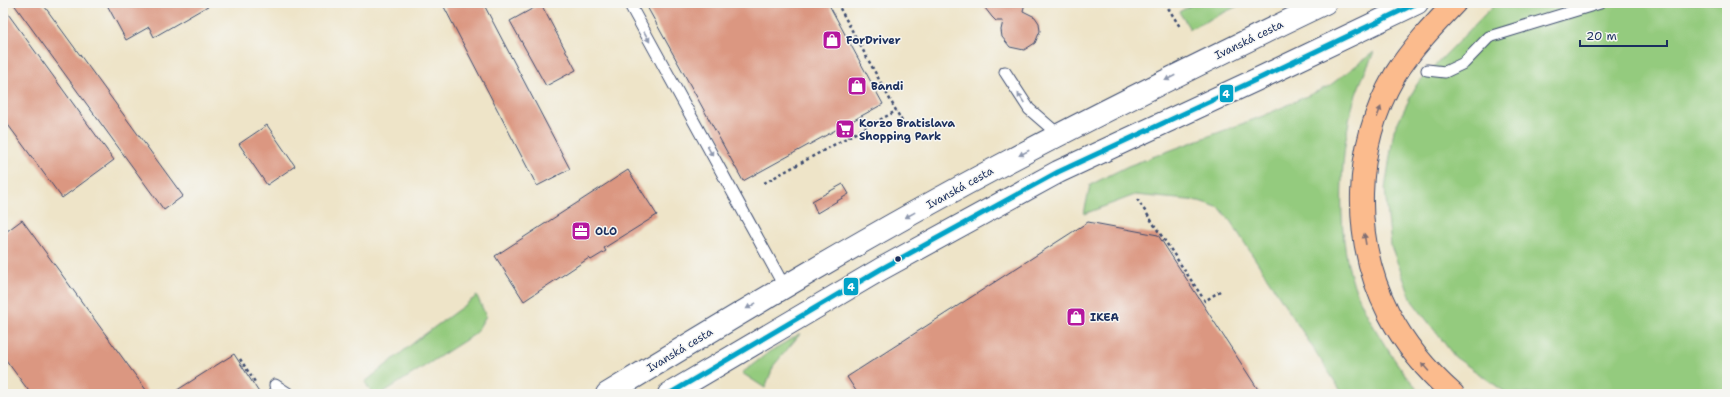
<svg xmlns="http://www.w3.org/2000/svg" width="1730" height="397" viewBox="0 0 1730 397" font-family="'Shantell Sans',sans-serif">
  <rect width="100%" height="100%" fill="#f6f6f2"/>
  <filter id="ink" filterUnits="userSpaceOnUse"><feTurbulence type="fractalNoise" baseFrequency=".025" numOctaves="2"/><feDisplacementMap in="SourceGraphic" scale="8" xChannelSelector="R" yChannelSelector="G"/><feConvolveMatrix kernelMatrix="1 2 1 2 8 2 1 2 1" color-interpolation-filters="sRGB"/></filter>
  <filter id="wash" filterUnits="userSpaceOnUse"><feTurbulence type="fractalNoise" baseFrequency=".012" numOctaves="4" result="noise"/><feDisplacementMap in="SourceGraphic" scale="16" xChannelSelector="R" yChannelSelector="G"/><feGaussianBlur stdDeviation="0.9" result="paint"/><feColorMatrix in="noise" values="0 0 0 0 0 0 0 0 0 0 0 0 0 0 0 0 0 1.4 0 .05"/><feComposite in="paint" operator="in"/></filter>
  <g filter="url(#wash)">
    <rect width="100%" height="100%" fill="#eee4c8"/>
    <!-- green -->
    <path fill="#94cb7e" stroke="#587d6e" d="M1195,3h49l-54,26 -11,-17z
      M1498,3h229v391h-219l-53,-37 -43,-56 -21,-55 -6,-57 9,-59 23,-46 76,-78z
      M1374,52c-8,19 -17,36 -22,56 -13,52 -16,133 4,183 8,19 19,38 30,56 11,16 22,34 38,47h-81l-112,-172 -11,-14 -21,-7 -64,-6 -51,19 6,-29 38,-19 135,-50 66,-30z
      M477,296l9,20 -11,18 -94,60h-9l-7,-12 52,-42z
      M801,333l-27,32 -9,23 -23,-15 27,-21z"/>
    <g id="blocks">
      <!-- building -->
      <path fill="#db9781" d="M13,3h29l141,193 -19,14z
        M106,3h107l-59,34 -5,-10 -23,13z
        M442,3h41l87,166 -33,17z
        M645,3h183l55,101 -140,77z
        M985,3h40l-2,8 12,6 4,6 1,8 -5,12 -11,7 -14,-3 -8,-10 -1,-7 2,-9h-7l-4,-4 -7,-9z
        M541,4l35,66 -30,16 -36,-65z
        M3,7l111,153 -52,38 -59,-80z
        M267,125l28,41 -28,19 -28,-41z
        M628,170l29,45 -53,33 2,3 -15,9 -2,-2 -65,43 -29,-45z
        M843,184l6,10 -32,19 -5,-12z
        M22,220l127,174h-118l-28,-38v-122z
        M1088,222l70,13 103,159h-403l-11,-17z
        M234,354l26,40h-89z"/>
    </g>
  </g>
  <g filter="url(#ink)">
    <use href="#blocks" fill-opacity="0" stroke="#3b4a6e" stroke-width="1"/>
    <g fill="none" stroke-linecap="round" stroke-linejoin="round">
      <!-- service casing -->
      <g stroke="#3b4a6e" stroke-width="13">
        <path id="service" d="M629,3l155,283
          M1427,70l18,2 19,-9 25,-26 111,-34
          M1005,72l24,37 30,26
          M275,385l14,9"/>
      </g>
      <!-- tertiary casing -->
      <g stroke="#3b4a6e" stroke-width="24">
        <path id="tertiary" d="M607,394c133,-81 265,-161 402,-233 104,-55 210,-107 316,-158
          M669,394l212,-125 177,-97 202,-94 157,-75"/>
      </g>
      <!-- motorway casing -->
      <g stroke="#3b4a6e" stroke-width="24">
        <path id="motorway" d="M1453,394c-26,-23 -48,-49 -64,-80 -38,-74 -36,-167 6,-239 17,-27 38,-49 60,-72"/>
      </g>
      <!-- path -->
      <path stroke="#3b4a6e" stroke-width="2.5" stroke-dasharray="3 3" stroke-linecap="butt" d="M837,3l67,122
        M1165,3l15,24
        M764,183l132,-72
        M1137,199l68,102 15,-10
        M240,359l15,23"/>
      <!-- service -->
      <use href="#service" stroke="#fff" stroke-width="11"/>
      <!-- tertiary -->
      <use href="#tertiary" stroke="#fff" stroke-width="22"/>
      <!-- motorway -->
      <use href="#motorway" stroke="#fbbb8d" stroke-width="22"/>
      <!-- bus-1 casing -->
      <g stroke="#f6f6f2" stroke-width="8">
        <path id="bus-1" d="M669,394l212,-125 177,-97 202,-94 157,-75"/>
      </g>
      <!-- bus-1 -->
      <use href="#bus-1" stroke="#01a3c8" stroke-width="5"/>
    </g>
    <!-- one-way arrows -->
    <defs><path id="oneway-solid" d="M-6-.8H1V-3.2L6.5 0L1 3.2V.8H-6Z"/></defs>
    <g fill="#8d97ae">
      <use href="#oneway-solid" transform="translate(647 37) rotate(61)"/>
      <use href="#oneway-solid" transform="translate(1170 78) rotate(153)"/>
      <use href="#oneway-solid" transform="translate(1021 98) rotate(-123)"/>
      <use href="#oneway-solid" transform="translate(710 151) rotate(61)"/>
      <use href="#oneway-solid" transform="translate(1024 153) rotate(153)"/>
      <use href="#oneway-solid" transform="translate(910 215) rotate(151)"/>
      <use href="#oneway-solid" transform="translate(751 306) rotate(149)"/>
    </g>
    <g fill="#806e73">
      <use href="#oneway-solid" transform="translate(1379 112) rotate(-70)"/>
      <use href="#oneway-solid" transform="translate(1365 239) rotate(-99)"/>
      <use href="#oneway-solid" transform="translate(1425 367) rotate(-131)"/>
    </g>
  </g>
  <!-- icons -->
  <defs>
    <g id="shop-square" transform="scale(1)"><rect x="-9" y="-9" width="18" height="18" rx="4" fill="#b5179e" stroke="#f6f6f2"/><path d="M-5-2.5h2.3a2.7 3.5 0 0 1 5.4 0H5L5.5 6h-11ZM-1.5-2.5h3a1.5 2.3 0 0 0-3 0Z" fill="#fff"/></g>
    <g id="supermarket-square" transform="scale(1)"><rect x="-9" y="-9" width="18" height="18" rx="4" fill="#b5179e" stroke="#f6f6f2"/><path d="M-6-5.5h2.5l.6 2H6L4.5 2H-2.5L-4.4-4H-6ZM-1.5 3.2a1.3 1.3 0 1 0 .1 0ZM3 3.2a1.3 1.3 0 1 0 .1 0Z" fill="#fff"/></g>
    <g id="office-square" transform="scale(1)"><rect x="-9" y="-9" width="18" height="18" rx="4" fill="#b5179e" stroke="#f6f6f2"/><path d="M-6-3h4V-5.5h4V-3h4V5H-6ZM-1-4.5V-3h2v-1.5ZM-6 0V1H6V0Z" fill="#fff"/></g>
  </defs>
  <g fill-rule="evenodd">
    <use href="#shop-square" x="832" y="40"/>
    <use href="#shop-square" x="857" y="86"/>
    <use href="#supermarket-square" x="845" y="129"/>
    <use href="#office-square" x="581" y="231"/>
    <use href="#shop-square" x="1076" y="317"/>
  </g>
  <!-- markers -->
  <circle fill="#1b2f5e" stroke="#f6f6f2" stroke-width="1.5" cx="898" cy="259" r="3.5"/>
  <g text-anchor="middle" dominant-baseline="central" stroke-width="3" stroke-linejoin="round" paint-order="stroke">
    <!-- poi labels -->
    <g font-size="11" font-weight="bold" fill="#1b2f5e" stroke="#f6f6f2" text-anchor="start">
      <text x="846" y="40">ForDriver</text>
      <text x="871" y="86">Bandi</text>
      <text x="859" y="123">Korzo Bratislava<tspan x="859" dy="13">Shopping Park</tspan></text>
      <text x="595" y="231">OLO</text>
      <text x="1090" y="317">IKEA</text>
    </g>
    <!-- street labels -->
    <g font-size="11" fill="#1b2f5e" stroke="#f6f6f2">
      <text transform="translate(1249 40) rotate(-26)">Ivanská cesta</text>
      <text transform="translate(960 188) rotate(-29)">Ivanská cesta</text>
      <text transform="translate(680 350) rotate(-31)">Ivanská cesta</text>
    </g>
  </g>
  <g stroke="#f6f6f2" stroke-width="1.5">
    <rect x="1219" y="84" width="15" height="19" rx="4" fill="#01a3c8"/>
    <rect x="843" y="277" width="16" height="19" rx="4" fill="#01a3c8"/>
  </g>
  <g font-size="11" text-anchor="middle" font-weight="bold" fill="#fff">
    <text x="1226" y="98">4</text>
    <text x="851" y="291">4</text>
  </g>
  <!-- margin -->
  <rect width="1730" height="397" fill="none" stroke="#f6f6f2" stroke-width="16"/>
  <!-- scale -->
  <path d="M1580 40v6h87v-6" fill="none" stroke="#1b2f5e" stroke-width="2"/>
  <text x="1586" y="40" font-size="12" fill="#1b2f5e" stroke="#f6f6f2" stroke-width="3" paint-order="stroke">20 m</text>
</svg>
